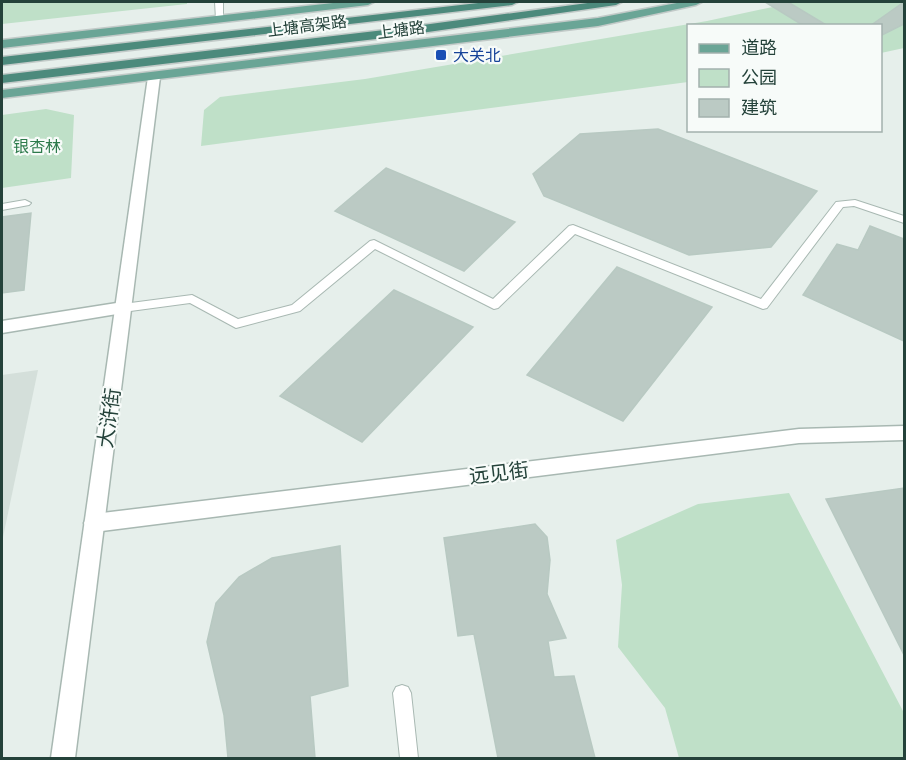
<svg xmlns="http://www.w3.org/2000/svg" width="906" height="760" viewBox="0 0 906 760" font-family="'Space Grotesk','Noto Sans SC',sans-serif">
  <rect width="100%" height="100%" fill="#e6efeb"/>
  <!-- built -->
  <path fill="#d4dfda" d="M38,370l-36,172v-167z"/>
  <!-- green -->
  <path fill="#bfe0c8" d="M2,2h185v2l-185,20z
    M796,2h108v46l-23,5 -1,-27h-192v56l-487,64 3,-36 16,-13 145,-18 342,-58z
    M46,109l28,6 -3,63 -69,10v-73z
    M789,493l115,220v45h-225l-14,-50 -47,-61 4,-62 -6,-45 82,-36z"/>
  <!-- building -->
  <path fill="#bbcac4" stroke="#b8c9c2" stroke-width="1.5" d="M765,2h23l40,24h-24z
    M904,2v22l-24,12v-10h-10z
    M658,129l159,62 -46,56 -82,8 -145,-59 -11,-22 47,-40z
    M386,168l129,54 -51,49 -129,-60z
    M31,213l-7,77 -22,3v-76z
    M870,226l34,13v102l-101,-46 34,-51 21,6z
    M617,267l95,40 -89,114 -96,-46z
    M394,290l79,37 -111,115 -82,-46z
    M904,488v167l-78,-156z
    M535,524l12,13 3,23 -3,34 19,44 -18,3 6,36 20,-1 21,82h-97l-24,-124 -16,2 -14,-98z
    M340,546l8,140 -38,10 5,62h-87l-4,-43 -17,-73 9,-39 23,-26 33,-19z"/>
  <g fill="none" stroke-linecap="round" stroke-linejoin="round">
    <!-- service casing -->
    <g stroke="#a8b8b2" stroke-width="2">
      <path id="service" d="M215,2h8v19l-7,-2z
        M25,200l6,3 -2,2 -27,5v-6z
        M855,200l49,16v7l-50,-17 -11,1 -76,101 -4,1 -188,-75 -77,74 -4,1 -119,-60 -75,62 -64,17 -46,-25 -67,9 -6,-4 6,-4 69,-9 46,24 54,-14 78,-64 4,-1 119,59 76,-73 4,-1 188,74 75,-97z
        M402,685l6,2 3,6 7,65h-18l-7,-65 3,-6z"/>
    </g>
    <!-- minor casing -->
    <g stroke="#a8b8b2" stroke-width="3">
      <path id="minor" d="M123,302l6,2 2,4 -2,4 -127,21v-12z
        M904,426v14l-105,3 -705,89 -7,-3 -3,-6 3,-6 7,-3 705,-85z"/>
    </g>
    <!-- tertiary casing -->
    <g stroke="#a8b8b2" stroke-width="3">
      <path id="tertiary" d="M154,73l6,4 -85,681h-24l97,-681z"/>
    </g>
    <!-- primary casing -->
    <g stroke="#c2cac8" stroke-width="3">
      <path id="primary" d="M342,2h32l-6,3 -366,43v-8z
        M682,2h20l-6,3 -98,21 -596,72v-8l596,-72z"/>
    </g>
    <!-- trunk casing -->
    <g stroke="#c2cac8" stroke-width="3">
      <path id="trunk" d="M487,2h31l-6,3 -510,60v-8z
        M595,2h27l-6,3 -223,32 -391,46v-8l391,-46z"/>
    </g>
    <!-- service -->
    <use href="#service" fill="#fff" fill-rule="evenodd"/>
    <!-- minor -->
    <use href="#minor" fill="#fff" fill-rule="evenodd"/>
    <!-- tertiary -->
    <use href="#tertiary" fill="#fff" fill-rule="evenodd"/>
    <!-- primary -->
    <use href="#primary" fill="#6aa596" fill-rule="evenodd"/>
    <!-- trunk -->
    <use href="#trunk" fill="#4c8a7c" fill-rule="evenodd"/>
  </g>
  <!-- markers -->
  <rect fill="#1a4fb4" stroke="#f7fbf9" stroke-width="2" x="435" y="49" width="12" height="12" rx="3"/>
  <g text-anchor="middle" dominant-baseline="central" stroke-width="4.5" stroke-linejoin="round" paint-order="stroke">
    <!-- far-street labels -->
    <g font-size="16" fill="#24423a" stroke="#f7fbf9">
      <text transform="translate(307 26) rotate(-7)">上塘高架路</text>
      <text transform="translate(401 30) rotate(-7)">上塘路</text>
    </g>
    <!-- far-transit labels -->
    <g font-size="16" fill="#164399" stroke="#f7fbf9" text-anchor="start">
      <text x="453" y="55">大关北</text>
    </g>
    <!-- far-park labels -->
    <g font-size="16" fill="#2d7a4b" stroke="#f7fbf9">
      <text x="37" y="146">银杏林</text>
    </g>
    <!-- street labels -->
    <g font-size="20" fill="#24423a" stroke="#f7fbf9">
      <text transform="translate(109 418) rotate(-82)">大浒街</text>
      <text transform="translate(499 473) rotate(-7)">远见街</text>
    </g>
  </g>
  <!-- border -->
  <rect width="906" height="760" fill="none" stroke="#24423a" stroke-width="6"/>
  <!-- legend -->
  <rect x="687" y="24" width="195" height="108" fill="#f7fbf9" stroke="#a3b1ad" stroke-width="1.5"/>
  <rect x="699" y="44" width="30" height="9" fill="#6aa596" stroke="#a3b1ad" stroke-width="1.5"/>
  <text x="741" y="54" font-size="18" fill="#24423a">道路</text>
  <rect x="699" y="69" width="30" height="18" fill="#bfe0c8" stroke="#a3b1ad" stroke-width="1.5"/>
  <text x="741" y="84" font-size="18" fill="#24423a">公园</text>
  <rect x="699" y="99" width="30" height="18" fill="#bbcac4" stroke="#a3b1ad" stroke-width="1.5"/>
  <text x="741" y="114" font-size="18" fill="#24423a">建筑</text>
</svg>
